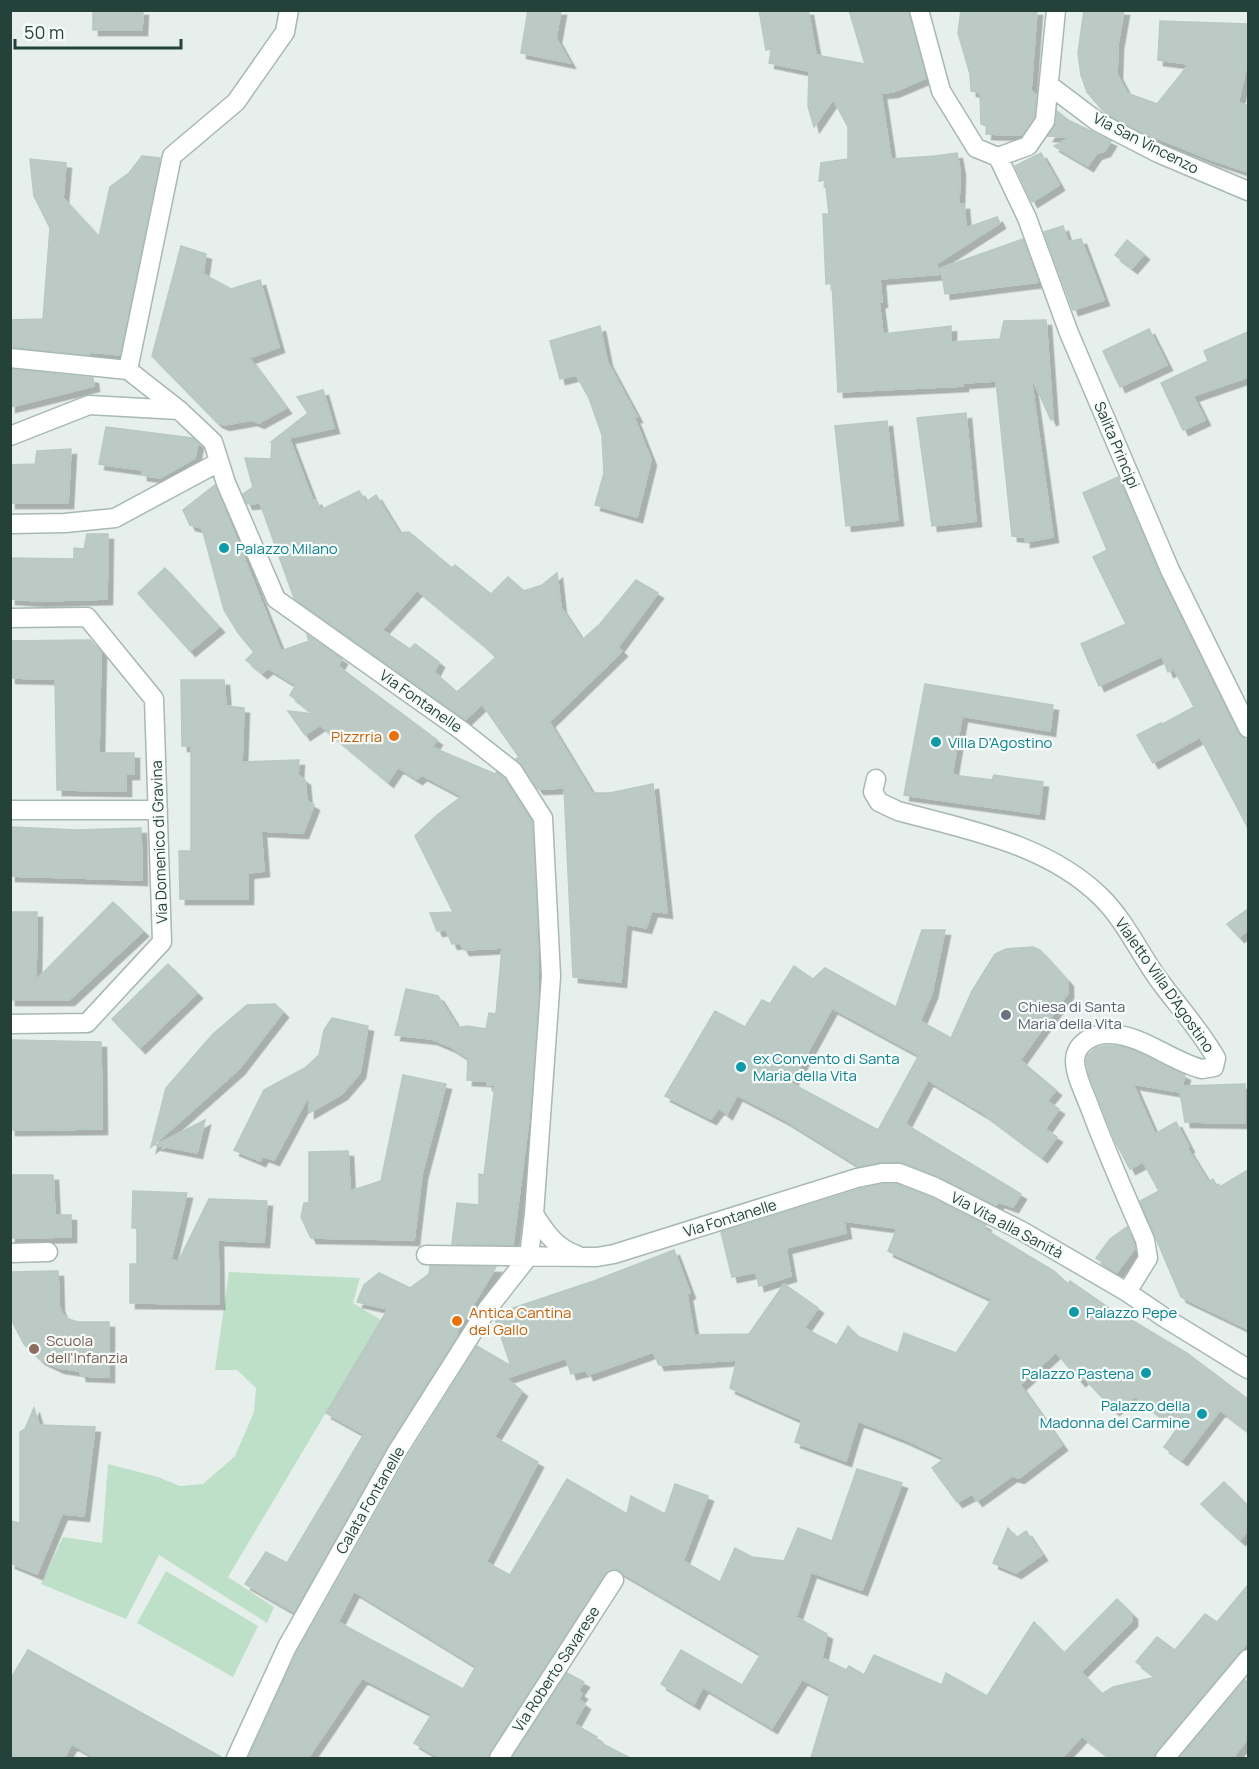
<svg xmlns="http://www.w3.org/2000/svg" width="1259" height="1769" viewBox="0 0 1259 1769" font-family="Manrope,sans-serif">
  <defs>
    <filter id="shadow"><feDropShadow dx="5.5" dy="5.5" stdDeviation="0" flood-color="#0004"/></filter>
  </defs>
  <rect width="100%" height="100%" fill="#e6efeb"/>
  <!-- green -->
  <path fill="#bfe0c8" d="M229,1272l131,6 -7,25 28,17 -153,257 46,30 -7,16 -108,-68 -33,64 -85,-35 22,-47 39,6 6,-79 50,13 22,9 23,-2 32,-28 19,-44 2,-24 -19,-18h-22z
    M166,1571l92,55 -25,51 -96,-54z"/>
  <!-- building -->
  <path fill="#bbcac4" stroke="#b8c9c2" stroke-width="1.5" fill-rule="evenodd" filter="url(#shadow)" d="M93,10h50l-1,20h-49z
    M528,10h33l-5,28 14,25 -49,-10z
    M759,10h49l8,45 49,9 -16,-54h59l18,68 -33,14 -12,1 10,66 44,-3 22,-3 3,17 -1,34h5l2,24 31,-11 3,6 -64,41 5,10 -61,5 2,23h-3l4,32 68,-8v16l49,-3 4,-18 42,-1 7,99 -2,1 -19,-42h-1l22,159 -28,5v-5l-13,-1 -16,-155 -33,2v3l-125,6 -6,-109 -6,1 -3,-70h6l-4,-34 -6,1 2,-18 27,-4v-32l-15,-28 -19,28 -6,-21 1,-35 -40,-8 3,-15 -6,2z
    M961,10h76l-6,80 5,5 -2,22 -12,18 -36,-1 1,-8 -6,-2 -1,-31 -9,-2 -1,-17 -12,-41z
    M1084,10h40l-6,34 -1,30 10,19 30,11 32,-40 -31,-4 2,-39 88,3v37l-10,42 10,2v67l-36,-12 -70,-28 -37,-19 -18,-21 -6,-17 -3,-22z
    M1057,111l11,9 43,21 -6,10 -9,3 -8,12 -34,-20 18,-9 -24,-1 8,-13z
    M1041,153l18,32 -27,17 -17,-36z
    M142,156l18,2 -40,197 -30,-3v3l-80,-8v-27l33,-1 7,-91 -16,-32 -4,-37 36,4 -3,35 36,39 11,-50 19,-14z
    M1063,226l5,16 13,-3 23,61 -31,10 -29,-78z
    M1023,239l15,43 -93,12 -4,-26z
    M1127,240l17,14 -12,14 -17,-13z
    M181,246l25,8 -3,20 28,15 29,-9 19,67 -30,11 37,50 -27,15 -7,-3 -28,5 -7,-3 -65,-66z
    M600,326l7,35 30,56h-3l17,43 -14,57 -42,-12 9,-32 -2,-38 -13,-37 -13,-23 -16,4 -10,-38z
    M1149,329l18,36 -47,22 -17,-36z
    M1248,332v45l-55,19 12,24 -22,10 -22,-47 47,-22 -4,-10z
    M10,369l83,9 1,8 -84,21z
    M323,390l11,38 -45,10 24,63 3,-1 5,10 38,-19 7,11 10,-7 23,38 10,-1 43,36 3,-3 36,29 17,-17 16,14 18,-6 15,-12 4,35 21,32 18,-16 36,-44 22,13 -40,54 4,4 -73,71 43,71h18l43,-9 14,129 -15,-2 -6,17 -20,-4 -5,58 -48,-5 -9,-189 -26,1 -16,-24 -6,-6 3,-2 -37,-53 -16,15 -172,-121 -34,-95 -13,1 -4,-10 10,-7 -8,-29 26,1 1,-17h-1l37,-29 -11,-16zM417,590l62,51 17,16 -39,35 -23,-20 5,-10 -24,-18 -5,5 -28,-19z
    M966,413l10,108 -44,5 -15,-108z
    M887,421l11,99 -52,6 -11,-100z
    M106,427l86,11 6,5 -3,15 -35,20 -18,-3v-5l-43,-6z
    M71,449l-3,54h-58v-38l25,-1 2,-13z
    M1118,477l42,98 78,158 10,9v86l-48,-91 -47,26 -16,-28 24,-12v2l33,-18 -20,-38 -6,3 -6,-16 -63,30 -18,-42 45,-20 -33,-67 14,-7 -24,-57z
    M215,485l66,166 28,-10 -2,-6 35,24 -4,7 99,74 -5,7 63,27 2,-2 8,7 27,43 5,92 1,89 -9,115 -16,127 -61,-1 5,-41 22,2v-31l5,1 11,-90h-8v-4l-20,-1 1,-22 -17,-11 -19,-8 -37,-4 11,-46 32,7 20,32 9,-2 19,3 3,-16 7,1 6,-66 -38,2 -4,-7 -8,1 -6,-14 -9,1 -7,-18 23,-1 -38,-76 22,-21 25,-19 -40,-21 -5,4 -19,-12 -10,15 -68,-57 -15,10 -17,-24 26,3 -24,-19 6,-10 -28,-17 -6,5 -16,-13 8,-8 -15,-18 -15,-24 -22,-82 -12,-3 -7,-15z
    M87,534h21l-1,65 -67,2 -30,-2v-41l64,1v-11l10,1z
    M165,568l54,59 -29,24 -52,-58z
    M90,640l11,12 -2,101h35v21h-8v17l-69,-1 -2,-111 -45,-1v-37z
    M181,680h43l2,26 18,2 -2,54 57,-2 -1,15 7,5 2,21 7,4 -11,28 -42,-2 3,40 -16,2v26h-68l-1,-48h12v-105h-9z
    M925,684l128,21 -3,26 -88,-15 -10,59 40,5 2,-5 49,7 -4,32 -135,-19z
    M10,827l66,3 65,-2 1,52 -132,-4z
    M113,902l30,29 -74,69h-59v-88h27l-1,68z
    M1248,909v21l-9,7 -12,-13z
    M922,930h23l-13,63 -12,28 31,17 21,-47 23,-37 11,-5 27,-2 7,3 28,31v12l-48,67 36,30 -9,11 12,8 -14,20 12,8 -15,20 -59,-44 -55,-33 -23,44 116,70 -8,13 -14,-5 -3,3 -56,-28 -37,-15h-21l-23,4 -74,-46 -48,-25 -10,19 -8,-6 -8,11 -46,-23 50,-85 30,16 17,-27 8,4 24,-38 19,13 12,-11 71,39zM832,1008l87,47 -41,75 -87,-47z
    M168,964l29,29 -57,55 -28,-29z
    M275,1004l8,8 -44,57 -88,78 15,-59 47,-54 34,-29z
    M332,1018l36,8 -8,47 -18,21 -33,19v-18l-35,65 -11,-4 -3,5 -26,-11 30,-60 41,-22 14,-13 5,-25z
    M10,1040l91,2 1,87 -92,1z
    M1104,1046h15l14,4 52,25 -3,11 63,-2v39l-60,-1 -5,-30 -47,-8 22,50 21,-12 13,25 -2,1 21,34 5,-3 5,9 30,-18v159l-67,-32 -41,-96 19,-10 -16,-29 -13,7 -14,-26 -27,-68 -3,-14 2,-6 8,-7z
    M403,1075l43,9 -24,90 -8,66 -103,-2 -10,-21 3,-14h5v-51l39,-1 2,40 31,-10z
    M205,1120l-8,33 -41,-8z
    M10,1175h43l2,40h16v22l-61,1z
    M883,1184h14l33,13 56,28 -2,4 70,42 14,13 2,-3 48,33 2,-1 67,40 61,46v32l-28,-21 -38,50 -18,-13 13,-18 -43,-33 -9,11 -4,-3 -7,6 -30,-32 -4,3 -24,-29 -36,33 42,60 -43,33 -7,-2 -35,25 -5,-7 -15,8 -25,-34 13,-10 -41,-19 -46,-18 -12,40 -51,-19 7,-22 -72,-32 7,-28 -78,5 -6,-13 -65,23 -2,-5 -15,4 -5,-16 -60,20 16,13 -28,46 44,25 -52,100 24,13 57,-96 60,35 4,-18 34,18 10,-30 33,12 -25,65 37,21 15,-34 17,9 32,4 14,-33 34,13 25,-72 45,14 -40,107 -51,-18 -15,45 31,17 -5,24 24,12 3,-4 15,9 10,-20 68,30 4,-12 41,23 47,-74 30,31 53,-54 15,15v7l-51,51 21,22 11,-7 43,-10 -20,-15 21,-25 18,13 30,-36 12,8 31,-37v57l-92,109 -2,7h-44l-28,-22 -20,22h-251l19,-64 -28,-15 -30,49 -69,-41 -9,17 -33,-20 20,-34 61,35 19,-31 -147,-86 -9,6 -115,178 -2,6h-48l-26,-15 18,-29 -70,-36 -54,80h-60l49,-106 111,-196 69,-110 34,20 -16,-47 3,-6 96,-32 80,-31 16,43 -3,2 7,40 55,-1 35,-50 34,24 -14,20 33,17 11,-19 9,10 41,17 6,-20 52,20 36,-54 -104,-48 9,-23 -53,-7 2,12 -60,15 5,28 -32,10 -3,-14 -24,5 -11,-45 139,-43zM354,1591l122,75 -13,23 -125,-67z
    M133,1191l54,2 -16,66 7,3 31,-63 58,2 -3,41 -46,-2 1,64 -89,-1v-39h7v-36h-5z
    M1127,1227l8,21 -18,24 -21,-14 14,-19z
    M430,1266l66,1 -40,66 2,1 -70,110 -94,168 -49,-28 21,-32 21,11 77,-129 -38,-21 62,-104 -31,-7 7,-17 15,-12 31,15 19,-14z
    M58,1271l1,35 3,7 6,6 10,3h31v55l-28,-1 -1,-5 -21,-3 -19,-9 -16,-15 -10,-19 -4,-12v-41z
    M34,1408l5,17 56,2 -11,89 -22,-2 -25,60 -27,-11v-42l10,2v-91l5,-3z
    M1224,1482l24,24v24l-8,10 -39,-36z
    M1008,1528l8,10 10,-7 16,24 -26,18 -23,-10z
    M28,1650l195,108h-127l-24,-14 -8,14h-54v-78z
    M567,1673l17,9 -6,9 4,3 -4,5 7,5 -11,20 23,13 -2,3 35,18h-118z
    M1245,1680l3,3v55l-15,20h-54z"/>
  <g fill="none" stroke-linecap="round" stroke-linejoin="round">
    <!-- street casing -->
    <g stroke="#a8b8b2" stroke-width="21">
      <path id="street" d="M919,10l22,81 35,57 22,9
        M1049,85l49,37 60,31 90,38
        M998,157l29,61 42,115 101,237 78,158
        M998,157l30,-11 17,-25 11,-111
        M10,358l118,12 51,40 34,32 13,41 50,116 185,131 52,41 30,47 8,158 -17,238 -5,42
        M128,370l44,-214 64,-54 49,-70 4,-22
        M10,436l79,-31 90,5
        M10,524l55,-1 50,-5 104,-56
        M10,618l77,-1 67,82 8,243 -75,81 -77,1
        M876,779l-3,13 6,10 19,9c70,19 150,33 204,87 23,23 38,56 57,82 19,26 41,50 57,78l-2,9 -12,2c-32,-8 -60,-35 -94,-35 -15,0 -32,9 -33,26 0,16 10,34 15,48 17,45 36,89 55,132l3,18 -21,34
        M10,810h148
        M534,1214c11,18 22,34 43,41
        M10,1253l38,-1
        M426,1255l171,2 17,-3 243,-76 25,-5h17l36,14 87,44 105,61 38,26 83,51
        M236,1758l51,-111 111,-197 90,-142 41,-52
        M499,1758l115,-178
        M1165,1758l83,-99"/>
    </g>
    <!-- street -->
    <use href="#street" stroke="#fff" stroke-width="18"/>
  </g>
  <!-- markers -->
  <g fill="#0f9aa8" stroke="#f7fbf9" stroke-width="2">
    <circle cx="224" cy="548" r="6"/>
    <circle cx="936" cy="742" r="6"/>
    <circle cx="741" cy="1067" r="6"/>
    <circle cx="1074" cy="1312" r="6"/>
    <circle cx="1146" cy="1373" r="6"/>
    <circle cx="1202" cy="1414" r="6"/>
  </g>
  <g fill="#e8710a" stroke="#f7fbf9" stroke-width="2">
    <circle cx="394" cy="736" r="6"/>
    <circle cx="457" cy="1321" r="6"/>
  </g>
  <circle fill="#6b7280" stroke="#f7fbf9" stroke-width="2" cx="1006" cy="1015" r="6"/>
  <circle fill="#8d6e63" stroke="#f7fbf9" stroke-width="2" cx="34" cy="1349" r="6"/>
  <g text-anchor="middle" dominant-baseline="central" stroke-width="4.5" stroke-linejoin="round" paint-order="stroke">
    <!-- street labels -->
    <g font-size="15" fill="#24423a" stroke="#f7fbf9">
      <text transform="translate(1146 143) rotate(27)">Via San Vincenzo</text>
      <text transform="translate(1117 445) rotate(67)">Salita Principi</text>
      <text transform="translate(421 701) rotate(35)">Via Fontanelle</text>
      <text transform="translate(159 842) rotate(-92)">Via Domenico di Gravina</text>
      <text transform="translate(1165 985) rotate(55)">Vialetto Villa D'Agostino</text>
      <text transform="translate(730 1218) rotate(-17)">Via Fontanelle</text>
      <text transform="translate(1007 1225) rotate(28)">Via Vita alla Sanità</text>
      <text transform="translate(370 1500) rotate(-60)">Calata Fontanelle</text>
      <text transform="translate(556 1669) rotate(-57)">Via Roberto Savarese</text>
    </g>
    <!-- culture labels -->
    <g font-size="15" fill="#0d838f" stroke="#f7fbf9" text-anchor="start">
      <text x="236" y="548">Palazzo Milano</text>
      <text x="948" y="742">Villa D'Agostino</text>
      <text x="753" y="1058">ex Convento di Santa<tspan x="753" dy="17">Maria della Vita</tspan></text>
      <text x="1086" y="1312">Palazzo Pepe</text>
      <text x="1134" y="1373" text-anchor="end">Palazzo Pastena</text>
      <text x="1190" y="1405" text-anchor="end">Palazzo della<tspan x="1190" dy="17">Madonna del Carmine</tspan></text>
    </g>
    <!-- food labels -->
    <g font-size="15" fill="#c56008" stroke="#f7fbf9" text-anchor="end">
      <text x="382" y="736">Pizzrria</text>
      <text x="469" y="1312" text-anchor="start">Antica Cantina<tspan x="469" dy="17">del Gallo</tspan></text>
    </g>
    <!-- worship labels -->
    <g font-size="15" fill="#5b616d" stroke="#f7fbf9" text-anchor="start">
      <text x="1018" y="1006">Chiesa di Santa<tspan x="1018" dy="17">Maria della Vita</tspan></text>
    </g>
    <!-- education labels -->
    <g font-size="15" fill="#785e54" stroke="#f7fbf9" text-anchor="start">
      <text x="46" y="1340">Scuola<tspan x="46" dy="17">dell'Infanzia</tspan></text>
    </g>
  </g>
  <!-- border -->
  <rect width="1259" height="1769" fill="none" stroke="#24423a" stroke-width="24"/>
  <!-- scale -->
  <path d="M15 39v9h166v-9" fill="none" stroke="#24423a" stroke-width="3"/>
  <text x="24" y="39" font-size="18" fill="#24423a" stroke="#f7fbf9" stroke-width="4.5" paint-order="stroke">50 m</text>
</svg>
